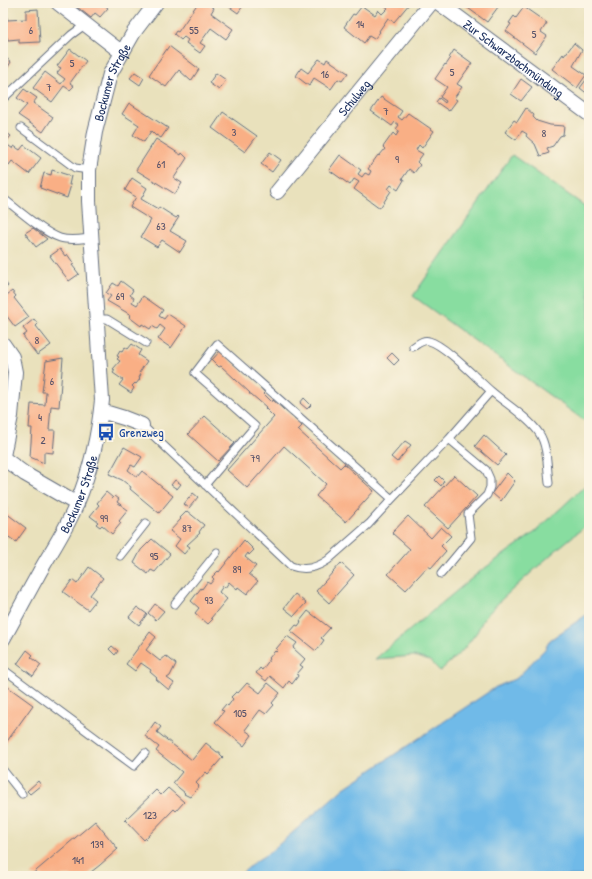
<svg xmlns="http://www.w3.org/2000/svg" width="592" height="879" viewBox="0 0 592 879" font-family="'Patrick Hand',sans-serif">
  <rect width="100%" height="100%" fill="#fcf5e5"/>
  <filter id="ink" filterUnits="userSpaceOnUse"><feTurbulence type="fractalNoise" baseFrequency=".025" numOctaves="2"/><feDisplacementMap in="SourceGraphic" scale="8" xChannelSelector="R" yChannelSelector="G"/><feConvolveMatrix kernelMatrix="1 2 1 2 8 2 1 2 1" color-interpolation-filters="sRGB"/></filter>
  <filter id="wash" filterUnits="userSpaceOnUse"><feTurbulence type="fractalNoise" baseFrequency=".012" numOctaves="4" result="noise"/><feDisplacementMap in="SourceGraphic" scale="16" xChannelSelector="R" yChannelSelector="G"/><feGaussianBlur stdDeviation="0.9" result="paint"/><feColorMatrix in="noise" values="0 0 0 0 0 0 0 0 0 0 0 0 0 0 0 0 0 1.4 0 .05"/><feComposite in="paint" operator="in"/></filter>
  <g filter="url(#wash)">
    <rect width="100%" height="100%" fill="#e9e1bc"/>
    <!-- green -->
    <path fill="#88dda0" stroke="#52867f" d="M512,155l77,54v215l-176,-128z
      M589,482v41l-34,28 -53,48 -18,19 -7,14 -14,18 -23,21 -10,-10 -16,-5 -39,3 103,-86 56,-40z"/>
    <!-- water -->
    <path fill="#6fbae8" stroke="#4574a3" d="M589,613v263h-350l17,-15 13,-8 75,-65 152,-101 21,-9 28,-29 5,-9z"/>
    <g id="blocks">
      <!-- building -->
      <path fill="#f9af85" d="M72,3h30l6,5 -8,9 -5,-4 -4,5z
        M198,3h13l-1,2 4,3 -3,5 22,16 -7,10 -15,-11 -11,15 5,3 -5,7 -14,-10 2,-3 -4,-3 -3,3 -7,-6 2,-3 2,1z
        M224,3h21l-7,10z
        M384,3h26l-16,19 -6,-4 -9,13 1,1 -6,7 -5,-3 -5,7 -20,-16 9,-13 2,1 7,-9 13,9 3,-5 4,4 6,-6 -5,-4z
        M461,3h40l-14,19z
        M524,7l23,16 -6,9 6,4 -12,17 -29,-22 5,-7 -2,-1 5,-7 2,2z
        M38,9l2,33 -21,1v-4l-11,1 -1,-3 -4,1v-21h4v3l19,-1v-9z
        M574,43l8,7 -9,16 13,9 -9,13 -25,-19 11,-15 1,2z
        M169,46l30,23 -8,12 -12,-11 -13,17 -17,-12z
        M70,49l16,12 -16,22 4,3 -4,4 -6,-4 -12,16 -19,-14 12,-16 16,12 4,-5 -8,-6 4,-5 -4,-2z
        M454,50l18,13 -15,21 5,3 -8,11 3,2 -8,11 -13,-9 3,-4 6,5 1,-2 -6,-4 7,-10 -12,-8 10,-15 1,1 4,-6 -1,-1z
        M3,55l8,7 -8,13z
        M319,59l6,4 2,-4 21,14 -6,8 -4,-2 -7,10 -17,-11 -5,8 -13,-10 5,-8 7,5z
        M135,72l9,6 -4,7 -10,-7z
        M216,73l10,7 -7,10 -10,-7z
        M589,76v19l-9,-7z
        M521,79l11,8 -11,14 -10,-7z
        M24,89l13,9 -4,5 20,14 -10,15 -25,-17 9,-10 -10,-7z
        M381,97l21,14 -4,6 4,3 6,-7 26,18 -12,17 -3,-3 -3,5 7,4 -6,8 3,3 -6,8 -5,-4 -7,10 2,1 -6,10 -7,-5 -3,4 3,2 -11,17 -26,-19 5,-7 -5,-3 -4,6 -21,-15 11,-15 21,15 -3,4 4,3 3,-4 4,2 2,-4 -3,-2 10,-14 1,1 6,-7 -2,-2 10,-14 3,3 3,-5 -3,-2 3,-4 -4,-3 -3,4 -21,-15z
        M129,103l39,25 -7,10 -5,-3v1l-5,-5 -7,11 -11,-7 6,-10 -17,-11z
        M526,108l8,7 -1,2 4,4 13,4 14,1 -1,9 -3,1 -7,10 -6,2 2,5 -9,3 -5,-12 -9,-8 1,-2 -5,-3 -6,9 -11,-8 9,-12 3,2z
        M223,112l34,24 -12,16 -33,-24z
        M3,130l8,6 -6,7 8,6 1,-3 6,4 4,-5 17,13 -12,16 -17,-13 -3,4 -5,-4 1,-3 -2,-1z
        M156,139l25,16 1,-2 5,5 -13,20 8,5 -7,11 -39,-24z
        M270,152l11,8 -9,12 -11,-8z
        M52,170l19,6 -2,9h2l-4,13 -27,-10 4,-15 7,2z
        M132,178l15,10 -6,11 17,10 1,-2 17,11 2,-2 1,1 -9,14 17,10 -7,11 -18,-12 -5,7 -16,-10 10,-17 -21,-13 6,-10 -11,-7z
        M33,228l14,11 -11,8 -11,-14z
        M60,249l5,7 2,-2 7,10 -2,1 7,9 -10,7 -19,-25z
        M3,279l5,7 -5,5z
        M121,281l12,9 -3,5 4,3 -2,4 5,3 6,-9 20,14 -4,6 5,3 4,-5 18,12 -15,22 -13,-9 7,-10 -5,-4 -3,4 -5,-3 -2,3 -8,-5 -1,2 -12,-9 2,-2 -24,-14 4,-5 -5,-3 7,-10 5,3z
        M12,291l4,5 -2,2 15,19 -14,10 -12,-16v-5l2,-2 -2,-2v-4z
        M34,319l4,5 -2,2 15,19 -14,10 -14,-19 4,-3 -4,-5z
        M132,344l9,6 -3,5 9,6 -8,12 2,1 -2,4 1,1 -4,5 -1,-1 -3,3 2,2 -3,5 -12,-8 4,-5 -10,-7 2,-3 -2,-1 7,-8 -3,-2 2,-2 -2,-1 3,-5 2,1 3,-5 3,2z
        M220,351l14,13 3,-2 -2,3 24,21 6,7 -1,1 8,8 1,-2 29,26 -4,4 42,38 4,-4 30,27 -28,31 -30,-26 10,-12 -42,-38 -37,42 -20,-18 47,-53 -9,-9 1,-1 -15,-13h-2l1,-1 -29,-27 -2,1 -7,-7z
        M392,353l7,7 -5,5 -7,-7z
        M63,358l-4,49 -8,-1 -2,24h6l-2,23 -9,-1v11l-14,-6 2,-29h-3l2,-24 14,1 1,-13h-4l4,-31z
        M304,398l7,7 -4,4 -7,-6z
        M205,416l30,27 -17,18 -30,-27z
        M484,435l22,20 -9,10 -22,-19z
        M405,441l6,4 -14,17 -6,-5z
        M124,447l18,10 -7,10 -4,-2 -3,5 9,7 5,-6 31,25 -14,17 -29,-24 1,-2 -9,-7 -13,-6z
        M507,473l8,8 -14,20 -9,-8z
        M454,475l23,21 -29,32 -23,-21z
        M439,476l5,5 -3,5 -6,-6z
        M175,480l6,4 -4,5 -6,-4z
        M106,492l7,6 2,-2 4,3 -2,3 11,8 -9,11 2,2 -9,11 -10,-9 -2,2 -4,-3 2,-2 -8,-6 9,-11 -2,-2z
        M193,493l5,4 -9,11 -5,-4z
        M3,505l5,4 -2,4 20,15 -10,14 -13,-9z
        M187,511l17,14 -5,7 1,1 -13,12 3,2 -6,7 -9,-8 5,-7 -10,-8 11,-12 -1,-1z
        M408,516l23,22 10,-11 10,9 -10,10 5,5 -15,17 -3,-2 -22,24 -18,-16 22,-25 -18,-16z
        M152,539l18,15 -15,18 -4,-2 -3,4 -14,-11 7,-13z
        M244,540l10,10 -5,5 -1,-2 -3,4 11,9 -7,8 9,7 -11,13 -9,-7 -1,2 -8,-7 -4,6 -2,-2 -4,6 8,7 -16,19 2,1 -5,5 -13,-11 4,-5 -8,-7 10,-13 1,1 5,-7 3,2 4,-5 -2,-2 6,-6 1,1z
        M341,563l13,12 -25,28 -13,-12z
        M89,567l14,11 -13,17 6,5 -8,10 -25,-18 9,-12 5,4z
        M295,594l11,9 -12,13 -10,-8z
        M155,604l9,7 -8,9 -8,-7z
        M137,607l10,7 -8,11 -10,-8z
        M308,611l22,17 -9,10 3,2 -2,3 -6,8 -25,-20 5,-6 2,1 3,-4 -1,-1z
        M150,632l6,5 -10,13 14,11 6,-5 10,8 -6,12 -3,2 7,5 -5,7 -13,-11 1,-1 -7,-6 1,-2 -10,-7 -6,8 -9,-7z
        M287,636l10,7 -4,5 12,11 -5,6 3,2 -6,7 1,2 -6,8 -3,-3 -5,7 -14,-12 -4,5 -10,-8 4,-5 2,2 8,-11 -1,-1 6,-7 1,1 2,-2 -2,-1z
        M112,646l6,5 -3,4 -6,-6z
        M27,650l6,5 -2,2 10,8 -8,11 -16,-12z
        M247,683l13,10 8,-10 12,10 -8,10 2,2 -8,9 -6,-4 -15,20 7,5 -8,11 -29,-24 9,-11 -3,-1 5,-6 2,2 5,-7 -2,-2 5,-5 2,1z
        M4,684l29,21 -30,42v-61z
        M155,722l6,5 -4,5 35,28 14,-17 11,9h3v2l3,3 -15,17 -2,-2 -10,11 3,3 -9,11 -6,-3 1,-1 -12,-10 9,-11 -26,-21 3,-4 -14,-11z
        M38,781l3,4 -11,9 -3,-3z
        M168,788l16,14 -8,9 -2,-2 -30,31 -19,-20 31,-30 5,5z
        M95,821l23,28 -18,16 -14,11h-56z"/>
    </g>
  </g>
  <g filter="url(#ink)">
    <use href="#blocks" fill-opacity="0" stroke="#636d7f" stroke-width="1"/>
    <g fill="none" stroke-linecap="round" stroke-linejoin="round">
      <!-- lane casing -->
      <g stroke="#636d7f" stroke-width="9">
        <path id="lane" d="M3,99l68,-64 15,-11
          M21,128l54,40 14,2
          M3,198c14,11 41,35 57,40 10,3 21,1 31,0
          M96,319h11l39,24
          M413,347c5,-3 10,-8 16,-6 16,4 48,38 62,50 15,13 37,26 48,42 9,13 8,35 10,50
          M142,425l149,141c14,5 25,2 37,-6l41,-36 23,-25 57,-60 42,-48
          M205,485l50,-59 -60,-53 22,-29 175,155
          M120,556l26,-33
          M441,574l30,-36 -3,-24 19,-19 3,-8v-8l-4,-9 -37,-31
          M175,604l42,-52
          M3,669l131,97 11,-13
          M3,770l19,24"/>
      </g>
      <!-- street casing -->
      <g stroke="#636d7f" stroke-width="16">
        <g id="street">
          <path d="M58,3l63,49"/>
          <path id="s1" d="M439,3l150,111"/>
          <path id="s2" d="M277,192l154,-189"/>
          <path d="M3,344l9,13 3,15 -4,44 -8,40"/>
          <path d="M101,411l23,7 18,7"/>
          <path d="M3,458l22,16 52,30"/>
          <path id="s3" d="M3,639c12,-21 23,-43 35,-64 13,-24 29,-46 39,-72 13,-30 22,-70 25,-103l-13,-199v-31l6,-38 15,-58 24,-42 22,-29"/>
        </g>
      </g>
      <!-- lane -->
      <use href="#lane" stroke="#fff" stroke-width="7"/>
      <!-- street -->
      <use href="#street" stroke="#fff" stroke-width="14"/>
    </g>
  </g>
  <!-- icons -->
  <defs>
    <g id="bus-bare" transform="scale(1.38)"><path d="M-5-6H5V4H4V6H2V4H-2V6H-4V4H-5ZM-3.5-4V0h7V-4ZM-3.5 1.2v1.5H-2V1.2ZM2 1.2v1.5H3.5V1.2Z" fill="#1a4fb4" stroke="#fcf5e5" stroke-width="2.5" paint-order="stroke"/></g>
  </defs>
  <g fill-rule="evenodd">
    <use href="#bus-bare" x="106" y="432"/>
  </g>
  <g text-anchor="middle" dominant-baseline="central" stroke-width="4" stroke-linejoin="round" paint-order="stroke">
    <!-- number labels -->
    <g font-size="11" fill="#524f68">
      <text x="360" y="24">14</text>
      <text x="31" y="30">6</text>
      <text x="194" y="30">55</text>
      <text x="534" y="34">5</text>
      <text x="72" y="63">5</text>
      <text x="452" y="72">5</text>
      <text x="325" y="74">16</text>
      <text x="49" y="87">7</text>
      <text x="386" y="111">7</text>
      <text x="234" y="132">3</text>
      <text x="544" y="133">8</text>
      <text x="397" y="159">9</text>
      <text x="161" y="164">61</text>
      <text x="161" y="226">63</text>
      <text x="120" y="296">69</text>
      <text x="37" y="340">8</text>
      <text x="52" y="381">6</text>
      <text x="40" y="417">4</text>
      <text x="43" y="440">2</text>
      <text x="255" y="458">79</text>
      <text x="104" y="518">99</text>
      <text x="187" y="528">87</text>
      <text x="154" y="556">95</text>
      <text x="237" y="569">89</text>
      <text x="209" y="600">93</text>
      <text x="240" y="713">105</text>
      <text x="150" y="815">123</text>
      <text x="97" y="844">139</text>
      <text x="78" y="860">141</text>
    </g>
    <!-- street labels -->
    <g font-size="13" fill="#1b2f5e" stroke="#fcf5e5">
      <text stroke="none"><textPath href="#s1" startOffset="93">Zur Schwarzbachmündung</textPath></text>
      <text stroke="none"><textPath href="#s3" startOffset="583">Bockumer Straße</textPath></text>
      <text stroke="none"><textPath href="#s2" startOffset="122">Schulweg</textPath></text>
      <text stroke="none"><textPath href="#s3" startOffset="164">Bockumer Straße</textPath></text>
    </g>
    <!-- transit labels -->
    <g font-size="13" fill="#164399" stroke="#fcf5e5" text-anchor="start">
      <text x="119" y="432">Grenzweg</text>
    </g>
  </g>
  <!-- margin -->
  <rect width="592" height="879" fill="none" stroke="#fcf5e5" stroke-width="16"/>
</svg>
